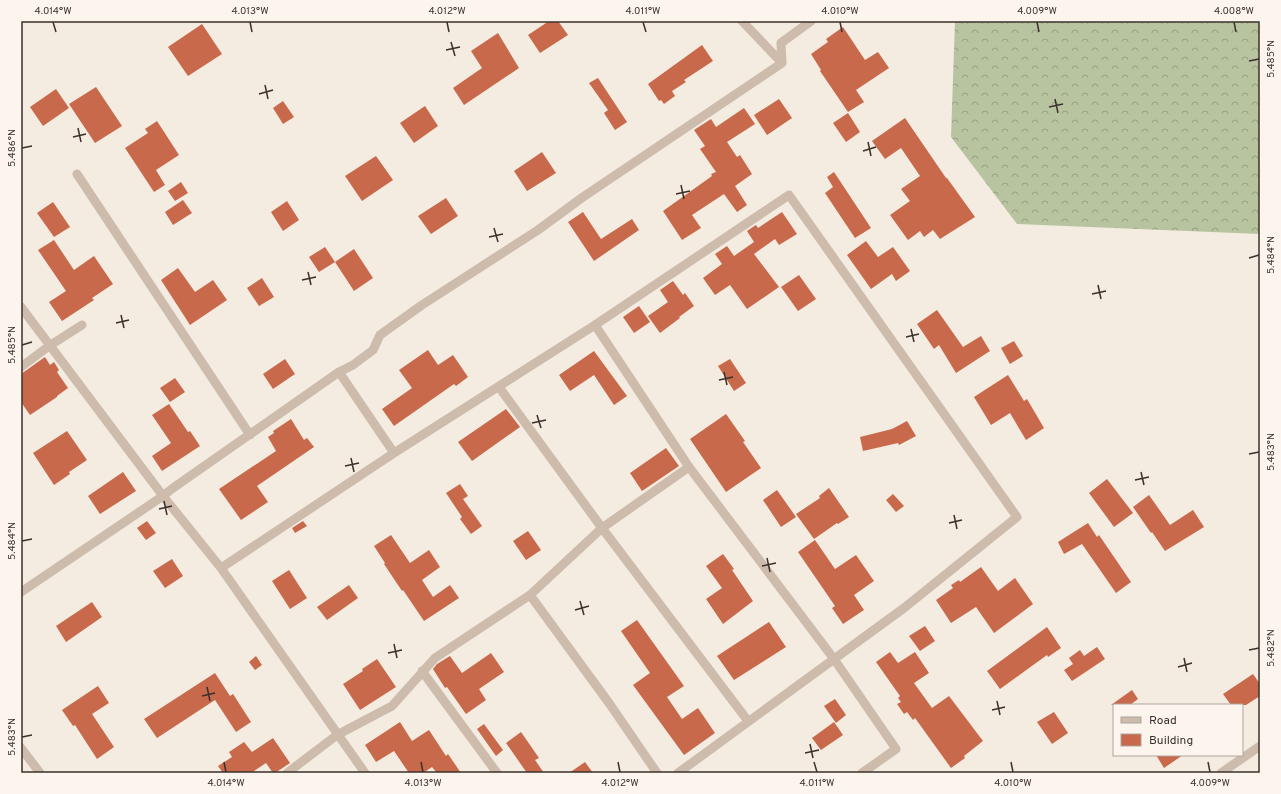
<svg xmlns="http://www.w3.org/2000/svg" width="1281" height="794" viewBox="0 0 1281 794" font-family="Overpass,sans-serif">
  <defs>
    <pattern id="forest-crowns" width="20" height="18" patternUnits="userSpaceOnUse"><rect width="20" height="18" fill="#b8c4a0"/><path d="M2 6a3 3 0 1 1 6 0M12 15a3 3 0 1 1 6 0" fill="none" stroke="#97a083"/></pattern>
  </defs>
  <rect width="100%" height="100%" fill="#f4ebe1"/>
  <!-- forest -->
  <path fill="url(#forest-crowns)" d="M955,21h305v213l-243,-10 -66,-87z"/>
  <!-- building -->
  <path fill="#c8694b" d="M549,21h9l10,14 -28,18 -12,-18z
    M202,24l20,30 -34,22 -20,-29z
    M843,27l22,33 13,-8 11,16 -33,22 8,12 -16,10 -28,-41 1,-1 -10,-16 17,-12 -2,-3z
    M498,33l21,35 -55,37 -11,-17 29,-20 -11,-17z
    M702,45l11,16 -29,19 2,2 -14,9 3,5 -11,8 -3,-4 -2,1 -11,-17z
    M598,78l29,44 -12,8 -11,-17 4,-3 -19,-27z
    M96,87l26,39 -27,17 -26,-39z
    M56,89l13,19 -26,18 -13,-19z
    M779,99l13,19 -25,17 -13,-20z
    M283,101l11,16 -11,7 -10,-16z
    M425,106l13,20 -24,17 -14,-20z
    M744,108l11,16 -28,18 10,15 3,-2 12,19 -17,12 12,19 -10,7 -13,-18 -32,21 9,13 -19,12 -19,-29 49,-35 -1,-2 5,-2 -16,-23 5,-3 -11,-16 17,-11 5,8z
    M848,113l12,19 -14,10 -13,-19z
    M905,118l41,60h1l28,39 -35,22 -7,-9 -9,7 -4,-6 -12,9 -18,-25 20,-14 -9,-12 19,-13 -19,-28 -16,11 -13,-18z
    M157,121l22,34 -23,15 9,15 -11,7 -29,-44 23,-15 -3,-4z
    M542,152l14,21 -29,18 -13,-20z
    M376,156l17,24 -31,21 -17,-25z
    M834,172l37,56 -16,10 -30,-45 8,-6 -6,-10z
    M181,182l7,11 -13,8 -7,-10z
    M446,198l12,18 -27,18 -13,-18z
    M183,200l9,13 -19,12 -8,-13z
    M287,201l12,19 -16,11 -12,-19z
    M53,202l17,25 -16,10 -17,-24z
    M583,212l18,27 31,-20 7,11 -45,31 -26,-39z
    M782,212l15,22 -18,11 -4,-6 -21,15 25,33 -32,22 -17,-24 -15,10 -12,-17 19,-14 -7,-10 12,-8 7,10 20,-14 -7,-11 9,-6 2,3z
    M54,240l20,30 20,-14 19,28 -21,14 2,2 -32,21 -13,-19 17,-11 -28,-41z
    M866,241l12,16 15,-10 17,24 -14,10 -4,-7 -21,15 -24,-34z
    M325,247l10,15 -16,10 -10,-15z
    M354,249l19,29 -19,13 -19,-29z
    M178,268l17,24 18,-12 14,20 -37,25 -29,-45z
    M799,275l17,24 -18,12 -17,-24z
    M262,278l12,19 -15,9 -12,-18z
    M673,281l10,14 2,-2 9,13 -15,11 1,1 -20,15 -12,-17 20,-14 -8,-12z
    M639,306l11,16 -16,11 -11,-16z
    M937,310l26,37 18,-11 9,15 -34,22 -17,-28 -5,4 -17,-25z
    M1014,341l9,15 -13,8 -9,-16z
    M428,350l10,15 15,-10 15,22 -12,9 -2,-2 -60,42 -12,-17 30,-21 -13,-18z
    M594,351l33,45 -13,9 -20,-30 -24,16 -11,-16z
    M45,357l5,8 4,-3 5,8 -2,2 11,16 -11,8v1l-27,18 -9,-13v-28z
    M285,359l10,15 -22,15 -10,-15z
    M730,359l16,24 -12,8 -16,-25z
    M1008,375l16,26 3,-2 17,29 -18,12 -16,-27 -19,12 -17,-28z
    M175,378l10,14 -15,10 -10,-14z
    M169,404l19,28 2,-1 10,15 -38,25 -10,-15 19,-13 -19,-28z
    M506,409l14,18 -48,34 -14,-19z
    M726,414l19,27 -2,1 18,26 -35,24 -36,-53z
    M291,419l13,21 3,-2 7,9 -57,39 11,16 -27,18 -22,-31 57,-38 -8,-14 6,-4 -1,-2z
    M907,421l9,15 -17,9 -1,-2 -35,8 -3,-14 32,-8z
    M67,431l20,29 -18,12 1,2 -16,11 -21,-32z
    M666,448l13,18 -37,25 -12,-18z
    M123,472l13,19 -36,23 -12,-18z
    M1107,479l26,34 -19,14 -25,-34z
    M460,484l8,12 -5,3 19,27 -11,8 -11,-15 2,-2 -16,-24z
    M829,488l20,29 -11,7 -1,-1 -23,16 -18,-25 24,-16 -1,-2z
    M777,490l19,27 -15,10 -18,-27z
    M893,494l11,12 -8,6 -10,-12z
    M1149,495l21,30 23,-15 11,17 -39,24 -13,-19 -1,1 -18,-26z
    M147,521l9,12 -10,7 -9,-12z
    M303,521l4,5 -12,7 -3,-5z
    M1088,523l9,14 2,-2 32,47 -15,11 -34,-49 -18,10 -6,-12z
    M528,531l13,19 -15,10 -13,-19z
    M391,535l19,28 19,-13 11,17 -18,13 11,17 17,-12 9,13 -35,23 -21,-31 -1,1 -18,-27 1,-1 -11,-17z
    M815,540l20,29 21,-14 18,26 -20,14 10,15 -21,14 -11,-16 3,-2 -37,-54z
    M723,554l11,15 -2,1 21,31 -30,23 -17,-25 16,-11 -16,-22z
    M172,559l11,17 -18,12 -12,-17z
    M981,567l17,24 17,-13 18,26 -39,29 -18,-26 -25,16 -15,-23 17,-12 -2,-3 8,-5 1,2z
    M289,570l18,28 -17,11 -18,-28z
    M349,585l9,13 -31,22 -10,-13z
    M92,602l10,15 -36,25 -10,-16z
    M637,620l47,66 -17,11 15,22 16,-11 17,25 -31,22 -51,-70 17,-12 -29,-42z
    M769,622l17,25 -52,33 -17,-24z
    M925,626l10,15 -15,10 -11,-15z
    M1047,627l14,21 -13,9 -1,-2 -47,34 -13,-18z
    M1097,647l8,12 -33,22 -8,-11 9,-6 -4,-6 11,-8 4,6z
    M890,652l8,11 17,-11 14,21 -15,10 18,25 17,-12 34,45 -19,15 1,2 -14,10 -36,-50 -2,2 -6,-8 -3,2 -7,-10 4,-2 -3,-4 2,-2 -24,-34z
    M491,653l13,19 -25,17 7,11 -20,14 -19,-27 -2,1 -12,-19 4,-5 13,-8 12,17z
    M256,656l6,9 -7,5 -6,-8z
    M377,659l19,28 -36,23 -17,-26 20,-13 -1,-2z
    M215,673l15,23 3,-2 18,28 -15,10 -21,-32 -58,38 -13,-19z
    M1253,674l7,10v12l-14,9h-15l-8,-11z
    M98,686l11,17 -17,11 22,33 -17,12 -22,-34 -2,1 -11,-16z
    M1132,690l6,9 -8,6h-19z
    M835,699l11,16 -10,8 -12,-17z
    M1054,712l14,21 -16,11 -15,-22z
    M400,722l12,19 17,-11 17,26 2,-2 13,19h-24l-5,-6 -9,6h-14l-15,-22 -18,11 -11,-17z
    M834,722l9,13 -22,15 -9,-12z
    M484,724l19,26 -7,6 -19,-27z
    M521,732l18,26 -4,2 9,13h-17l-21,-30z
    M273,738l17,25 -15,10h-2l-7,-10 -15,10h-28l-5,-7 14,-9 -3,-5 15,-10 8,10z
    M1156,755h27l-19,13z
    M585,762l8,11h-24z"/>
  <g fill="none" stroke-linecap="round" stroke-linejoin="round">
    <!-- street -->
    <path stroke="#cdbbac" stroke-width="9" d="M742,21l40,42
      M77,174l173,261
      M21,307l142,189 58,72 144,205
      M595,325l94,142 145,192 62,90 -34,24
      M21,367l28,-21 33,-21
      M339,372l55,81
      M499,387l103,141 146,193
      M221,568l173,-115 201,-128 194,-130 228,322 -113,91 -226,165
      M21,592l142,-96 10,-8 166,-116 14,-7 20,-15 7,-15 42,-30 116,-75 45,-33 199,-134 -1,-20 30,-22
      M530,595l79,108 48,70
      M422,671l75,102
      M21,748l19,25
      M287,773l50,-38 55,-29 43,-48 95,-63 72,-67 87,-61
      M1221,773l39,-27"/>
  </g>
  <!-- ticks -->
  <path fill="none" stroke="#3b302b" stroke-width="1.5" d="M53,22l3,10M250,22l2,10M447,22l2,10M643,22l3,10M840,22l2,10M1037,22l2,10M1234,22l2,10M451,42l4,14M446,50l14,-3M1249,61l10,-2M265,85l3,14M259,94l14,-4M1055,99l3,14M1049,107l14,-3M78,128l3,14M73,137l13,-3M868,142l3,14M22,148l10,-2M863,151l13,-4M681,185l3,14M676,194l14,-3M494,228l4,14M489,237l14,-3M1249,258l10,-3M308,272l3,13M302,280l14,-3M1098,285l3,14M1092,294l14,-3M121,315l3,13M116,323l13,-3M911,329l3,13M906,337l13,-3M22,345l10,-3M724,372l3,13M719,380l14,-3M537,415l4,13M532,423l14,-3M1249,454l10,-2M351,458l3,14M345,466l14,-3M1141,472l3,13M1135,480l14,-3M164,501l3,14M159,509l13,-3M954,515l3,14M949,523l13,-3M22,541l10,-2M767,558l3,14M762,566l14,-3M580,601l4,14M575,610l14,-4M394,644l3,14M1249,650l10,-2M388,653l14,-3M1184,658l3,14M1178,667l14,-4M207,687l3,14M202,696l13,-3M997,701l3,14M992,710l13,-3M22,737l10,-2M810,744l3,14M805,753l14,-3M224,762l2,10M421,762l2,10M618,762l2,10M814,762l3,10M1011,762l2,10M1208,762l2,10"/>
  <!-- border -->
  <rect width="1281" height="794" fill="none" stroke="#fbf5ee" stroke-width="44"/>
  <!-- legend -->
  <rect x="1113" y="704" width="130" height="52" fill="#fbf5ee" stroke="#aea6a0"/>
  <rect x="1121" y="717" width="20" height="6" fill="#cdbbac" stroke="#aea6a0"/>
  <text x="1149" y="724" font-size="12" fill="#3b302b">Road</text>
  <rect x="1121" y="734" width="20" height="12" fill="#c8694b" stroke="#aea6a0"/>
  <text x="1149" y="744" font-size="12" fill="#3b302b">Building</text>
  <rect x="22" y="22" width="1237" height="750" fill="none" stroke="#3b302b" stroke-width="1.5"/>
  <g font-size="10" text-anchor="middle" fill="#3b302b">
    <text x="53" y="14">4.014°W</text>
    <text x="250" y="14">4.013°W</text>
    <text x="447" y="14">4.012°W</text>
    <text x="643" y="14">4.011°W</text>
    <text x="840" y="14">4.010°W</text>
    <text x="1037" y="14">4.009°W</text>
    <text x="1234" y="14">4.008°W</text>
    <text transform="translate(1270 59) rotate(-90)" y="4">5.485°N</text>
    <text transform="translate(11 148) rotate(-90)" y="4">5.486°N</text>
    <text transform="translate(1270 255) rotate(-90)" y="4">5.484°N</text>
    <text transform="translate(11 345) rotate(-90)" y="4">5.485°N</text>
    <text transform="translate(1270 452) rotate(-90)" y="4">5.483°N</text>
    <text transform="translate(11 541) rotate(-90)" y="4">5.484°N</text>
    <text transform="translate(1270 648) rotate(-90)" y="4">5.482°N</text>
    <text transform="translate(11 737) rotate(-90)" y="4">5.483°N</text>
    <text x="226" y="786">4.014°W</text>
    <text x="423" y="786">4.013°W</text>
    <text x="620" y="786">4.012°W</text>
    <text x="817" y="786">4.011°W</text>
    <text x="1013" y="786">4.010°W</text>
    <text x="1210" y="786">4.009°W</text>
  </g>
</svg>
